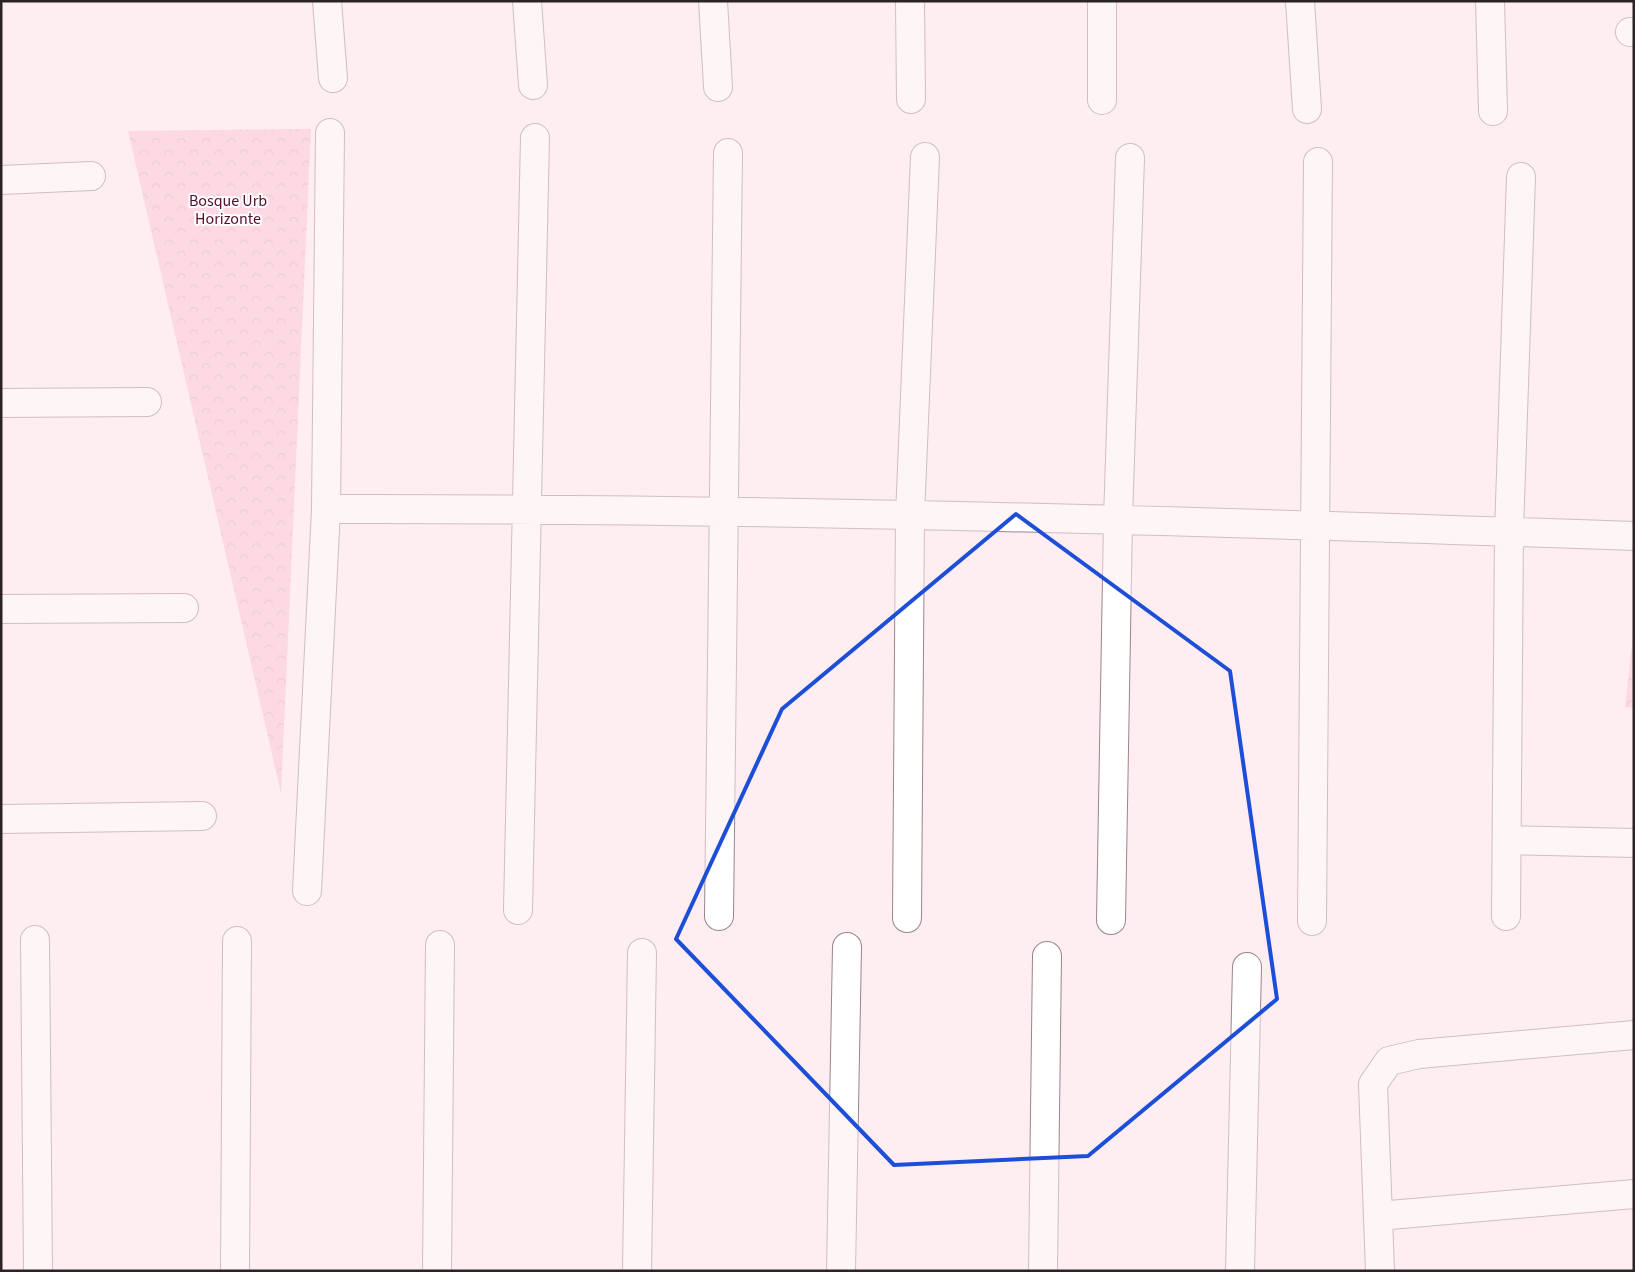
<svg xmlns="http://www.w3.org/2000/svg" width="1635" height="1272" viewBox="0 0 1635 1272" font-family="'Source Sans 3',sans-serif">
  <defs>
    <pattern id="park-crowns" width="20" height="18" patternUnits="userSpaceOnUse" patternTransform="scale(1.25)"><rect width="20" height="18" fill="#fcc2d2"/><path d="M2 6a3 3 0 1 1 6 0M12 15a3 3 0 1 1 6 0" fill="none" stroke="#d8a7b4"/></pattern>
  </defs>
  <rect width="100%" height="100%" fill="#feedf1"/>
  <!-- park -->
  <path fill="url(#park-crowns)" d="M311,129l-30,664 -153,-662z
    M1634,627v81l-9,-1z"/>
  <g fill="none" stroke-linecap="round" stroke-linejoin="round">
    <!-- street casing -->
    <g stroke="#99868b" stroke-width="30">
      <path id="street" d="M327,1l6,77
        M527,1l6,84
        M713,1l5,86
        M910,1l1,98
        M1300,1l7,108
        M1490,1l3,110
        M1630,32h4
        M1102,100v-99
        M1,180l90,-4
        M1,403l146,-1
        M326,509c436,-1 872,12 1308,27
        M1,609l183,-1
        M1,819l201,-3
        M1507,840l127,3
        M307,891l19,-382 4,-376
        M518,910l17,-772
        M719,916l9,-763
        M1506,916l3,-384 12,-355
        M907,918l3,-402 15,-359
        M1111,920l7,-401 12,-361
        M1312,921l6,-759
        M35,940l3,331
        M1378,1216l256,-22
        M235,1271l2,-330
        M437,1271l3,-326
        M637,1271l5,-318
        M841,1271l6,-324
        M1043,1271l4,-315
        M1240,1271l7,-304
        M1380,1271l-7,-187 16,-23 30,-7 215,-19"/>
    </g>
    <!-- street -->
    <use href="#street" stroke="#fff" stroke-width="28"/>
  </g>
  <!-- marked area -->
  <path d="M0 0H1635V1272H0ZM1016,514l214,157 47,328 -189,157 -194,9 -218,-226 106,-230z" fill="#feedf1" fill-opacity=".55" fill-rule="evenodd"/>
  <path fill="none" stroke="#1d4ed8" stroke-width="4" stroke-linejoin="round" d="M1016,514l214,157 47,328 -189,157 -194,9 -218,-226 106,-230z"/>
  <g text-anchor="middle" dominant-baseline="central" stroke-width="4" stroke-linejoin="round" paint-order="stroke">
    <!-- park labels -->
    <g font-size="16" fill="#540d2b" stroke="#fff">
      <text x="228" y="201">Bosque Urb<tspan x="228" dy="18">Horizonte</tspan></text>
    </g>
  </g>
  <!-- border -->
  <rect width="1635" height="1272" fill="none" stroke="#2b2426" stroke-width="5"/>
</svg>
